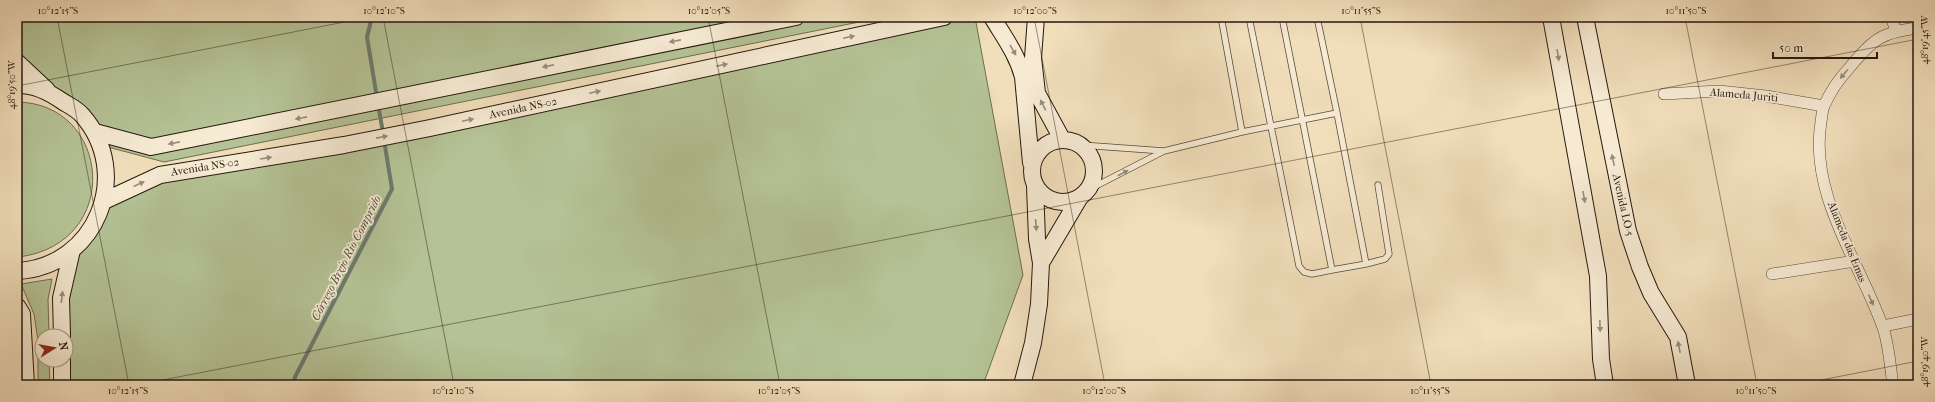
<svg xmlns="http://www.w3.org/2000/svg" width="1935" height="402" viewBox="0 0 1935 402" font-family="'IM FELL French Canon',serif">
  <rect width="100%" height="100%" fill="#f1debb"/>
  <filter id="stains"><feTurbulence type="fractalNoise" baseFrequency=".005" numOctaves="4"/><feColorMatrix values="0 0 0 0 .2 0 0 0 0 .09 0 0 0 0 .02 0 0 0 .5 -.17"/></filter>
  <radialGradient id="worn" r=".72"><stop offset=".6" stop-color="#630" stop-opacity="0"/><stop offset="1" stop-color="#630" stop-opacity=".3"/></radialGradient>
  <!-- green -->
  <path fill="#b4c295" stroke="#6d6d52" d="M17,17h867l-720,145 -56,-15 -47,-41 -44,-21v-23l10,9 -10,-22z
    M944,17h31l48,258 -40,110h-921l4,-25v-24l6,-86 32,-49 56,-26z
    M17,102c94,1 107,141 2,155h-2z
    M52,279l-4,20 1,37h-7v24h7l1,25h-12v-44l-4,-27 -13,-30z"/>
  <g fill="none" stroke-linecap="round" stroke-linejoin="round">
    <!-- stream -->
    <path stroke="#6c7a6d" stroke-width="4" d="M372,17l-5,20 10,61
      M378,104l5,29
      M293,385l2,-8 97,-188 -8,-49"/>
    <!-- lane casing -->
    <g stroke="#594a39" stroke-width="7">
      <path id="lane" d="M1223,17l-1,5 20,110
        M1249,17l50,249 5,6 8,2 20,-4
        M1282,17l50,253 34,-6 -29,-151
        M1081,145l83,6
        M1088,190l76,-39 78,-19 95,-19 -20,-96
        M1366,264l19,-5 4,-5 -11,-69"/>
    </g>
    <!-- street casing -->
    <g stroke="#594a39" stroke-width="12">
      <path id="street" d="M1891,17l5,14
        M1664,94l55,-3 47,5 58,10
        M1772,274l83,-13
        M1883,326l35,-7
        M1893,385c-3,-18 -4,-43 -11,-60 -23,-64 -73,-131 -61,-203 1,-6 1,-13 4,-18 6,-14 15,-26 25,-37 23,-28 32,-35 68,-39"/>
    </g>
    <!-- secondary casing -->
    <g stroke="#26180e" stroke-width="18">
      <path id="secondary" d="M992,17c12,20 25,37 31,60l8,86
        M1036,17l-3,41 4,35 25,46
        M1551,17l47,259 3,83 4,26
        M1585,17l43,214 12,36 11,26 27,44 9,48
        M17,62l30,28
        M17,85c17,-1 32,7 45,16 6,4 15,8 20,14 52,59 14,152 -65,156
        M95,132l56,15 645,-130
        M1032 171a31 31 0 1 1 62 0a31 31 0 1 1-62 0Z
        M104,201l56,-26 184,-30 86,-17 514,-111
        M1041,263l39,-66
        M17,306l5,8 4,71
        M62,336l-1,-38 11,-48
        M62,360v25
        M1022,385l11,-42 6,-39 2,-41 -4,-24 -2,-53"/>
    </g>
    <!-- lane -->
    <use href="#lane" stroke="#f6ead3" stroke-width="5.5"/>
    <!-- street -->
    <use href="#street" stroke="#f6ead3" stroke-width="11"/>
    <!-- secondary -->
    <use href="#secondary" stroke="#f6ead3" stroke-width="16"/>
  </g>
  <!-- one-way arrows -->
  <defs><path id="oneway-solid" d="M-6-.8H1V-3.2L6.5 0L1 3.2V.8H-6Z"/></defs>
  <g fill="#988c7a">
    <use href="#oneway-solid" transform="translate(849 37) rotate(-12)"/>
    <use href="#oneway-solid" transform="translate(675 41) rotate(169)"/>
    <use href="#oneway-solid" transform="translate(1013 50) rotate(60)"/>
    <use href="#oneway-solid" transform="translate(1558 55) rotate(80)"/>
    <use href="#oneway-solid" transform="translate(722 65) rotate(-12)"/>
    <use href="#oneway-solid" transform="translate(548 66) rotate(169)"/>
    <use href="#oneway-solid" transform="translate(1844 74) rotate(130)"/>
    <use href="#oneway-solid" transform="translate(595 92) rotate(-12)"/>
    <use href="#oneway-solid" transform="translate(1043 105) rotate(-117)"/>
    <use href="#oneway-solid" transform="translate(301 118) rotate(169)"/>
    <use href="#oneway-solid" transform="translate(468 120) rotate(-12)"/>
    <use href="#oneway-solid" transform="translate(382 137) rotate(-11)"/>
    <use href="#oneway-solid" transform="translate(174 143) rotate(169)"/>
    <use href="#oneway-solid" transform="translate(266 158) rotate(-9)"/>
    <use href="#oneway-solid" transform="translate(1613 160) rotate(-102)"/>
    <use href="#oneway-solid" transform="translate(1123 173) rotate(-28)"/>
    <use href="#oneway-solid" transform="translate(139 184) rotate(-25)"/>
    <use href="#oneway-solid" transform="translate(1584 197) rotate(80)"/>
    <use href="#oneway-solid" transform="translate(1036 225) rotate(86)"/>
    <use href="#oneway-solid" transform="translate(62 297) rotate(-83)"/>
    <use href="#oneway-solid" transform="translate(1871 300) rotate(67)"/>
    <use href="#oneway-solid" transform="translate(1600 326) rotate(88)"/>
    <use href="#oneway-solid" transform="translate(1679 347) rotate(-101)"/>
  </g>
  <!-- ticks -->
  <path fill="none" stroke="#26180e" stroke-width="1" stroke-opacity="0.45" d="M57,17l72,368M383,17l71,368M708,17l72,368M1034,17l71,368M1360,17l71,368M1685,17l72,368M17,86l353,-69M137,385l1781,-346M1796,385l122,-24"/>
  <g text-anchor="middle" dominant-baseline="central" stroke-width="3.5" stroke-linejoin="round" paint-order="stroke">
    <!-- street labels -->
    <g font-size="11" fill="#26180e" stroke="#f6ead3">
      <text transform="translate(1744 95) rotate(5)">Alameda Juriti</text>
      <text transform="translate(523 108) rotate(-12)">Avenida NS-02</text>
      <text transform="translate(205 167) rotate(-9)">Avenida NS-02</text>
      <text transform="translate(1623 205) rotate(77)">Avenida LO-5</text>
      <text transform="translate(1847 242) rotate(68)">Alameda das Emas</text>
    </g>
    <!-- water labels -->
    <g font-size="12" font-style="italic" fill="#4f5145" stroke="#f6ead3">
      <text transform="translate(346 258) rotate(-63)">Córrego Brejo Rio Comprido</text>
    </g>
  </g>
  <!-- margin -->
  <rect width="1935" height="402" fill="none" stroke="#f1debb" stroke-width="44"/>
  <!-- north arrow -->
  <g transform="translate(54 348) rotate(79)"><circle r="19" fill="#f6ead3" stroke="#a39684"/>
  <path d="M0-3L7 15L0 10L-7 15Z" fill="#8f2418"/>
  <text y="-6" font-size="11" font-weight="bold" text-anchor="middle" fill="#26180e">N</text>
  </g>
  <!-- scale -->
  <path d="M1773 52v6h104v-6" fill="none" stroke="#26180e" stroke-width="2"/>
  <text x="1779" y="52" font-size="12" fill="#26180e" stroke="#f6ead3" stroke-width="3" paint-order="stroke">50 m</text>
  <rect x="22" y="22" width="1891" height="358" fill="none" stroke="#26180e" stroke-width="1.5"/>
  <g font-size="10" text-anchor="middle" fill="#26180e">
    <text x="58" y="14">10°12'15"S</text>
    <text x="384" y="14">10°12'10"S</text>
    <text x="709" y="14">10°12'05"S</text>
    <text x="1035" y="14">10°12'00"S</text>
    <text x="1361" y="14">10°11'55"S</text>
    <text x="1686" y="14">10°11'50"S</text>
    <text transform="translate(1924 40) rotate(-90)" y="4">48°19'45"W</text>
    <text transform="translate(11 85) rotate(-90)" y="4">48°19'50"W</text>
    <text transform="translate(1924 362) rotate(-90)" y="4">48°19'40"W</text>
    <text x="128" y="394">10°12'15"S</text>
    <text x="453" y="394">10°12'10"S</text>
    <text x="779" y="394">10°12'05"S</text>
    <text x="1104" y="394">10°12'00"S</text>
    <text x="1430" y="394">10°11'55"S</text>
    <text x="1756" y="394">10°11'50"S</text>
  </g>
  <rect width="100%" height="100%" filter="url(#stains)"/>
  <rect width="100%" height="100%" fill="url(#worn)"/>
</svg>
